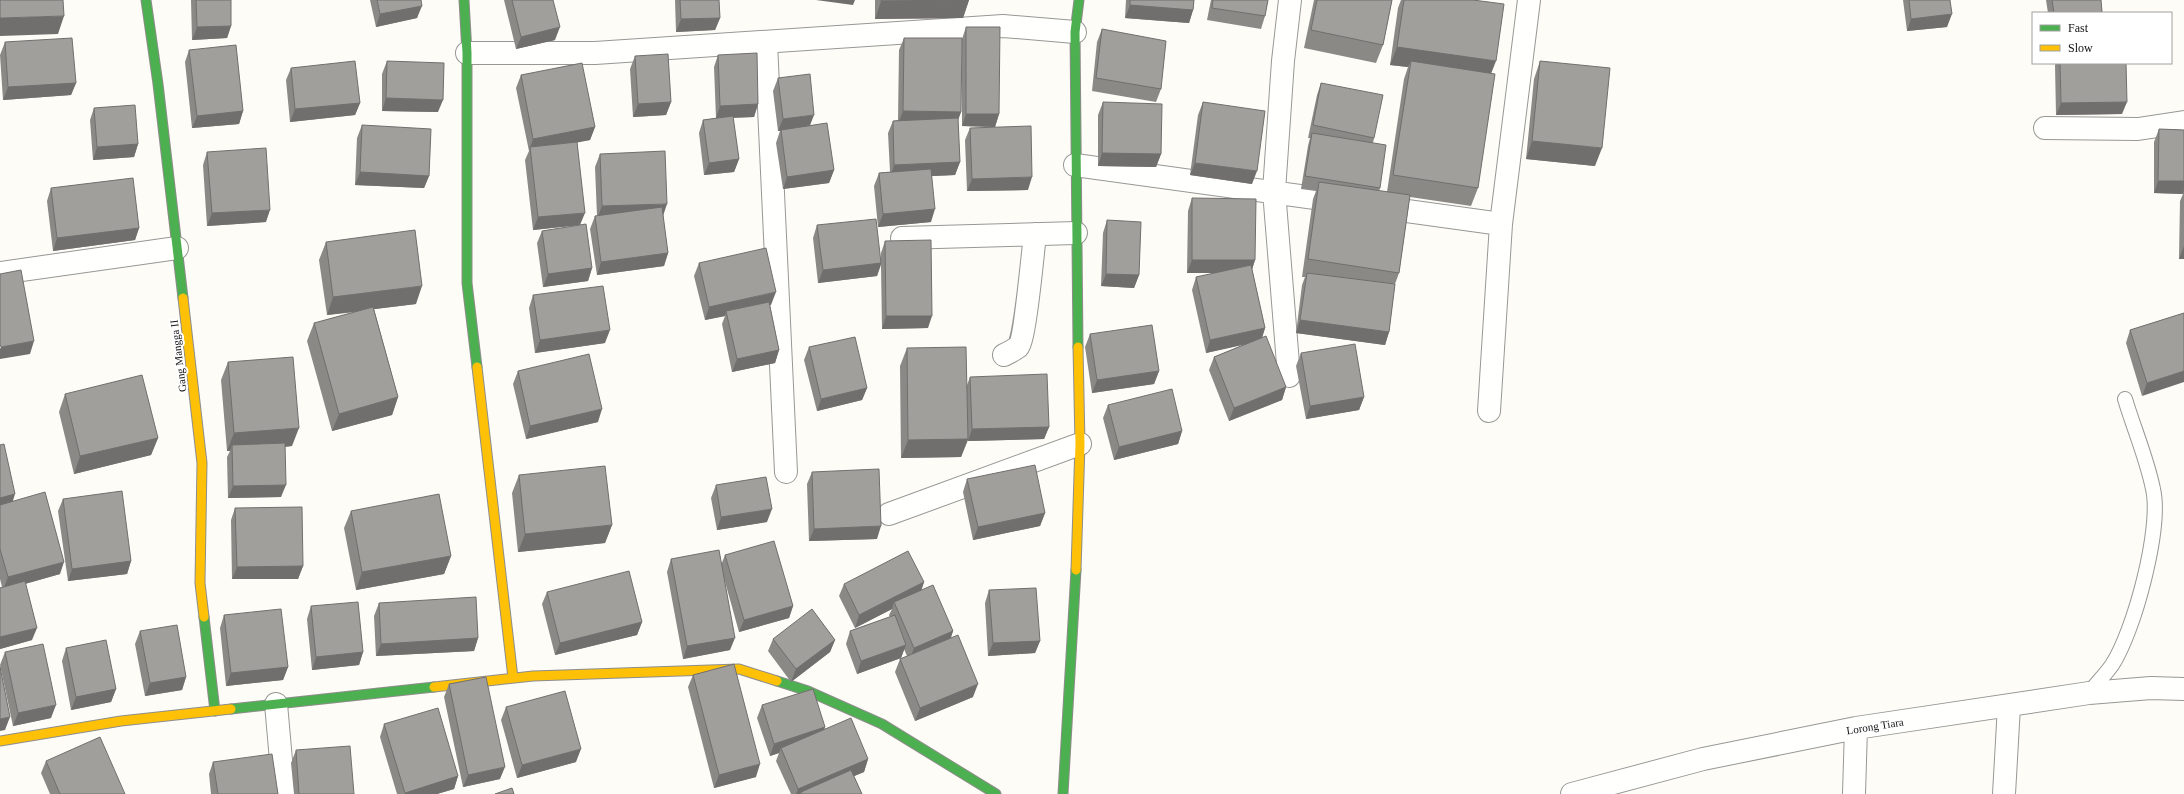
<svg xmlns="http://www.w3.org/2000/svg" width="2184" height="794" viewBox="0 0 2184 794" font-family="Georgia,serif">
  <rect width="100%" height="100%" fill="#fdfcf7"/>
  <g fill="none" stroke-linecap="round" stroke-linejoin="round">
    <!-- lane casing -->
    <g stroke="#979795" stroke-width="16">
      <path id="lane" d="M2089,693c7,-9 16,-18 23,-28 22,-33 50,-137 41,-176 -6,-30 -19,-60 -28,-90"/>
    </g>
    <!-- street casing -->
    <g stroke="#979795" stroke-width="24">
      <path id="street" d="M766,43l20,429
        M467,53h128l408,-27 72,6
        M2045,128l93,1 46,-7
        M1075,165l269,37
        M1378,207l123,17
        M902,238l174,-5
        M0,273l177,-25
        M1004,355c4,-2 10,-5 14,-8 7,-7 15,-96 17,-113
        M1289,376l-15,-185 9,-130 7,-61
        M1489,411l12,-187 28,-224
        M889,514l191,-70
        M276,704l8,90
        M1572,794l131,-35 153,-31 233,-35 62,-5 33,1
        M1854,794l2,-66
        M2004,794l5,-88"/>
    </g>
    <!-- fast casing -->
    <g stroke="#8e8d8b" stroke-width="11">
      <path id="fast" d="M146,0l12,84 25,214
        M464,0l3,53v230l10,84
        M1078,347l-3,-315 4,-32
        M204,617l11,94
        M777,681l31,10 74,33 114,70
        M231,709l203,-22
        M1063,794l13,-224"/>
    </g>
    <!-- slow casing -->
    <g stroke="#8e8d8b" stroke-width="11">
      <path id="slow" d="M183,298l19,165 -2,120 4,34
        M477,367l36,311
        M1076,570l4,-126 -2,-97
        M434,687l99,-11 206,-7 38,12
        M0,741l121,-20 110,-12"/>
    </g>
    <!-- lane -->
    <use href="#lane" stroke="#fffffe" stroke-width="14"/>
    <!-- street -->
    <use href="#street" stroke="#fffffe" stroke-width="22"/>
    <!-- fast -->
    <use href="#fast" stroke="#4caf50" stroke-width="9"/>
    <!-- slow -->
    <use href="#slow" stroke="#ffc107" stroke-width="9"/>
  </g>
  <!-- wall -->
  <path fill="#8a8986" d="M191,0h40v26l-4,12 -35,2z
    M370,0h51l-4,18 -41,9z
    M504,0h49l2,40 -39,9z
    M675,0h44l1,18 -5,12 -39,2z
    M875,0h94l-6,18 -88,1z
    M1126,0h68l-1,10 -4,13 -64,-5z
    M1211,0h57l-3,16 -4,13 -54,-9z
    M1314,0h78l-9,45 -7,18 -72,-15z
    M1401,0h76l14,73 -13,115 -7,18 -61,-9 -11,76 -4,11 -6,48 -4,13 -89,-12 6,-48 3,-8h-3l11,-78 3,-8 -15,-2 7,-43 2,-8h-2l9,-43 4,-12 53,55 -1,5 7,45 -1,3 8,1 17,-113 4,-12 -18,-2 8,-57z
    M1903,0h47l-3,27 -40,4z
    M2046,0h55l1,13h-54z
    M966,27l33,87 -4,13 -33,-1v-87z
    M1102,29l59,60 -5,13 -64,-11 5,-49z
    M904,38l57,74 -3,8 2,42 -5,13 -23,1 -1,46 -53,5 -4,-41 5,-13 11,-1 -2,-39 5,-12 5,-1 1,-70z
    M5,42l71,41 -5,12 -68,5 -3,-45z
    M189,50l54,61 -4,13 -47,4 -7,-66z
    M718,55l40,49 -4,13 -21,1 6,41 -5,13 -30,3 -5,-42 4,-13 13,-2 -2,-51z
    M635,56l36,46 -5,13 -33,2 -3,-48z
    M387,61l51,51 -56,-1v-37z
    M1540,61l55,105 -69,-7 8,-80z
    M2056,63h70l-4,51 -66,1 -1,-50z
    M291,68l69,35 -5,12 -65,7 -4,-42z
    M521,75l74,52 -5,13 -13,2 3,83 -47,5 -8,-70 4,-9 -13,-63z
    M778,78l32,48 24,44 -5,13 -46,6 -7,-46 4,-12h-2l-5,-40z
    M1103,102l58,52 -5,13 -58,-1v-51z
    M1203,102l49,82 -62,-9 8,-60z
    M94,108l44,36 -4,13 -41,3 -3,-40z
    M362,125l67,51 -5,12 -69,-3 2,-47z
    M970,128l58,62 -61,1 -2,-51z
    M2159,129l25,1v129h-5l1,-58 3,-7 -29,-1v-51z
    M207,152l59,70 -59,4 -4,-61z
    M600,154l63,62 5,37 -4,13 -67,9 -7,-46 5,-13h2l-2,-49z
    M51,188l88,40 -4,12 -82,11 -6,-50z
    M1192,198l63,62 -3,9 13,59 -3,10 24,49 -4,13 -53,21 -20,-51 5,-13 31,-13 -39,9 -14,-63 4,-13 19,-4h-28l1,-62z
    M1107,220l32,55 -5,13 -33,-2 2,-53z
    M817,225l64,33v-5l4,-12 43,87 -46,1 -1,-64 -4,11 -59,7 -5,-45z
    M542,231l50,37 -4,13 -45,6 -6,-44z
    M326,242l90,62 -42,5 24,88 -6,18 -60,16 -25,-90 7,-18 42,-11 -29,3 -8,-55z
    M699,263l72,42h-1l9,45 -4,13 -43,9 -10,-48 3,-8 -20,4 -11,-44z
    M533,295l72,48 -70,10 -6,-45z
    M2184,313l-42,83 -16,-53 4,-13z
    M1090,334l69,37 -5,13 -62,9 -7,-46z
    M809,347l58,41 -5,12 -45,11 -13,-51z
    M907,348l60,37 3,-8 79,50 -5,12 -76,2v-1l-7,17 -60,1 -1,-92z
    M1301,353l63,44 -5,13 -53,9 -10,-53z
    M228,362l64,84 -7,1 -4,50 -53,1 -1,-41 3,-6h-3l-6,-71z
    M518,371l80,51 -72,17 -13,-55z
    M65,394l93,44 -7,17 -77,19 -15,-62z
    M1108,405l74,26 -4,13 -64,16 -11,-42z
    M0,445l13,56 47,73 -35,10 7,56 -32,9v-61l2,-1 -2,-8z
    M812,472l65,67 -68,2 -2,-57z
    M519,475l93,50 -7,18 -87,9 -6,-59z
    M967,479l78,34 -5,13 -67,14 -10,-48z
    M716,485l51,37 -50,8 -6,-32z
    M63,499l68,62 -4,13 -59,7 -10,-70z
    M235,508l68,58 -5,13h-66l-1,-59z
    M351,511l100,45 -7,18 -88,16 -12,-62z
    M725,555l68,51 -4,12 -50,14 -15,-54 6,72 -47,9 -16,-87 4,-13 50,6z
    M924,582l-3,8 32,41 -2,7 22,59 -58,24 -20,-49 5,-13 7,-3 -3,-7 -3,9 -44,16 -11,-30 4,-13 40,-14 -1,-2 3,-6 -37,19 -16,-32 5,-12z
    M989,590l51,51 -5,12 -47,3 -3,-53z
    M547,592l95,30 -5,13 -82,20 -13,-51z
    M379,603l99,35 -4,13 -98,5 -2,-40z
    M311,606l52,46 -4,13 -47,5 -5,-51z
    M224,615l64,52 -5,13 -57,6 -6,-58z
    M140,631l46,46 -4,13 -37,6 -10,-52z
    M773,639l62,1 -5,12 -39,30 -23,-31z
    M66,648l50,41 -5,13 -40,8 -9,-49z
    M5,652l46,66 -38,8 -13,-61z
    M693,675l63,102 -42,11 -26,-101z
    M449,684l51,95 -37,8 -19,-90z
    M762,705l63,22 -1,3 44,29 -4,13 -10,4 8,18h-71l-15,-33 3,-8 -9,3 -13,-38z
    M506,707l70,55 -59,16 -16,-58z
    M384,724l74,52 -4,13 -17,5h-40l-17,-57z
    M296,750l58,44h-60l-3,-31z
    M46,761l79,33h-75l-9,-21z
    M213,762l65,32h-67l-2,-20z"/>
  <!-- shaded-wall -->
  <path fill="#716f6d" d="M816,0h39l-2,5z
    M969,0l-6,18 -88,1 6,-18z
    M1130,5l63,5 -4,13 -64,-5z
    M422,6l-5,12 -41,9 4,-13z
    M1952,14l-5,13 -40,4 4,-12z
    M64,16l-6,18 -58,2v-18z
    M720,18l-5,12 -39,2 5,-13z
    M231,26l-4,12 -35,2 5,-13z
    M560,27l-5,13 -39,9 5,-12z
    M1397,47l99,14 -7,18 -78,-18 -3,6 -18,-2z
    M76,83l-5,12 -68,5 5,-13z
    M386,98l57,2 -5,12 -56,-1z
    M671,102l-5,13 -33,2 5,-13z
    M2127,102l-5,12 -66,1 5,-12z
    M360,103l-5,12 -65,7 5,-13z
    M758,104l-4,13 -38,1 4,-12z
    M243,111l-4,13 -47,4 5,-12z
    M903,111l58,1 -5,13 -58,-1z
    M966,114h33l-4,13 -33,-1z
    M814,115l-5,13 -31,3 5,-12z
    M595,127l-5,13 -60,12v-4l3,-9z
    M1532,141l70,7 -7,18 -69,-7z
    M138,144l-4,13 -41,3 4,-13z
    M1102,153l59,1 -5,13 -58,-1z
    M739,159l-5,13 -30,3 5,-12z
    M960,162l-5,13 -65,3 4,-13z
    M1195,163l62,8 -5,13 -62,-9z
    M834,170l-5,13 -46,6 4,-12z
    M360,172l69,4 -5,12 -69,-3z
    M1032,177l-4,13 -61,1 5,-12z
    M2158,181h26v9l-1,4 -29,-1z
    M667,204l-4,12 -66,3 5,-13z
    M935,209l-4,13 -53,5 5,-13z
    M270,210l-4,12 -59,4 5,-13z
    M585,213l-5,12 -47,5 5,-13z
    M139,228l-4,12 -82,11 4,-13z
    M2184,246v13h-5z
    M668,253l-4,13 -67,9 4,-13z
    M1192,260h63l-4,13h-64z
    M881,263l-4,13 -59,7 5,-13z
    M592,268l-4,13 -45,6 5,-13z
    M1106,274l33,1 -5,13 -33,-2z
    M422,286l-6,18 -89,11 6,-18z
    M776,292l-5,13 -44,10 -1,-4 -1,5 -20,4 4,-13z
    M886,316h46l-4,12 -46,1z
    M1300,320l89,12 -4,13 -89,-12z
    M1265,328l-4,13 -55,12 4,-13z
    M610,330l-5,13 -70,10 5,-13z
    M34,341l-4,13 -30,5v-10l1,-2z
    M779,350l-4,13 -43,9 5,-13z
    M1159,371l-5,13 -62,9 5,-13z
    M2184,371v11l-42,14 5,-13z
    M1286,387l-4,13 -53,21 5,-13z
    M867,388l-5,12 -45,11 4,-12z
    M398,397l-6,18 -60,16 7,-17z
    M1364,397l-5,13 -53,9 4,-13z
    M602,409l-4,13 -72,17 4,-13z
    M1049,427l-5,12 -76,2 4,-12z
    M299,428l-7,18 -60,5v-6l-2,6h-3l7,-18z
    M1182,431l-4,13 -64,16 5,-13z
    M158,438l-7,17 -77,19 6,-18z
    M968,439l-7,18 -60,1 7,-18z
    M286,485l-5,12 -53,1 5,-12z
    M15,494l-4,13 -11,2v-11z
    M772,509l-5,13 -50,8 4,-13z
    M1045,513l-5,13 -67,14 5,-13z
    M612,525l-7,18 -87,9 7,-18z
    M881,526l-4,13 -68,2 5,-12z
    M451,556l-7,18 -88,16 6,-18z
    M131,561l-4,13 -59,7 4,-12z
    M64,562l-4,12 -57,16 5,-13z
    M303,566l-5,13h-66l5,-12z
    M924,582l-4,13 -26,7 -2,7 -37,19 4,-13z
    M793,606l-4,12 -50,14 5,-12z
    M642,622l-5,13 -82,20 5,-12z
    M37,628l-5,12 -32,9v-12z
    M953,631l-5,13 -39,17 5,-13z
    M478,638l-4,13 -98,5 5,-12z
    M735,638l-5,12 -47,9 4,-13z
    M835,640l-5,12 -39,30 5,-13z
    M1040,641l-5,12 -47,3 5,-13z
    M906,645l-5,13 -44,16 4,-13z
    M363,652l-4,13 -47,5 4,-13z
    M288,667l-5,13 -57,6 5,-13z
    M186,677l-4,13 -37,6 5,-13z
    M978,684l-5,13 -58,24 5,-13z
    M116,689l-5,13 -40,8 5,-13z
    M56,705l-5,13 -38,8 5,-13z
    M10,717l-5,13 -5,1v-12z
    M825,727l-4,13 -40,8 -2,5 -9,3 4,-12z
    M581,749l-5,13 -59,16 5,-13z
    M868,759l-4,13 -53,22 -10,-2 -1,2h-4l2,-5z
    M760,764l-4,13 -42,11 5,-13z
    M505,767l-5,12 -37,8 5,-12z
    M458,776l-4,13 -17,5h-32v-1z"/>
  <!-- building -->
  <path fill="#a19f9c" stroke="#716f6d" d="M0,0h63l1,16 -64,2z
    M196,0h35v26l-34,1z
    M377,0h44l1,6 -42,8z
    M512,0h41l7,27 -39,10z
    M680,0h39l1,18 -39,1z
    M881,0h88l-88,1z
    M1130,0h64l-1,10 -63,-5z
    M1213,0h55l-3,16 -53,-8z
    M1317,0h75l-9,45 -72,-15z
    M1404,0h69l31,4 -8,57 -99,-14z
    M1909,0h41l2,14 -41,5z
    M2052,0h49l1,12 -6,1h-42z
    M966,27h34l-1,87h-33z
    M1102,29l64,12 -5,48 -65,-11z
    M72,38l4,45 -68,4 -3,-45z
    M904,38h58l-1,74 -58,-1z
    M236,45l7,66 -46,5 -8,-66z
    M757,53l1,51 -38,2 -2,-51z
    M668,54l3,48 -33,2 -3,-48z
    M355,61l5,42 -65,6 -4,-41z
    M387,61l57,2 -1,37 -57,-2z
    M1411,61l84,13 -17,114 -85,-13z
    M1540,61l70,7 -8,80 -70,-7z
    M582,63l13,64 -62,12 -12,-64z
    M2060,63h66l1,39 -66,1z
    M810,74l4,41 -31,4 -5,-41z
    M1321,83l62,12 -9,43 -61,-13z
    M1103,102l59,2 -1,50 -59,-1z
    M1203,102l62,9 -8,60 -62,-8z
    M135,105l3,39 -41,3 -3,-39z
    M733,116l6,43 -30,4 -6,-43z
    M958,118l2,44 -66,3 -1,-44z
    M827,123l7,47 -47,7 -6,-47z
    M362,125l69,4 -2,47 -69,-4z
    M1031,126l1,51 -60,2 -2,-51z
    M2159,129l25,1v51h-26z
    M1312,133l74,12 -6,43 -75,-12z
    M577,142l8,71 -47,4 -8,-70z
    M266,148l4,62 -58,3 -5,-61z
    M665,151l2,53 -65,2 -2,-52z
    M931,169l4,40 -52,5 -4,-41z
    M133,178l6,50 -82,10 -6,-50z
    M1319,182l91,13 -11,78 -91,-14z
    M1192,198l64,1 -1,61h-63z
    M662,207l6,46 -67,9 -6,-46z
    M876,219l5,44 -58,7 -6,-45z
    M1107,220l34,2 -2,53 -33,-1z
    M586,224l6,44 -44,6 -6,-43z
    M415,230l7,56 -89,11 -7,-55z
    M931,240l1,76h-46l-1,-75z
    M766,248l10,44 -67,15 -10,-44z
    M1251,265l14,63 -55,12 -14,-63z
    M21,270l13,71 -33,6 -1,-3v-70z
    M1307,273l88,11 -6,48 -89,-12z
    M603,286l7,44 -70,10 -7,-45z
    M769,302l10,48 -42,9 -11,-48z
    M373,307l25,90 -59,17 -25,-91z
    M2184,313v58l-37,12 -17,-53z
    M1152,325l7,46 -62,9 -7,-46z
    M1266,336l20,51 -52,21 -20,-51z
    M855,337l12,51 -46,11 -12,-52z
    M1355,344l9,53 -54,9 -9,-53z
    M966,347l2,92 -60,1 -1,-92z
    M589,354l13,55 -72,17 -12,-55z
    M293,357l6,71 -65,5 -6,-71z
    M1047,374l2,53 -77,2 -2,-52z
    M142,375l16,63 -78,18 -15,-62z
    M1172,389l10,42 -63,16 -11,-42z
    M285,443l1,42 -53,1 -1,-41z
    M4,444l11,50 -15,4v-53z
    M1035,465l10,48 -67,14 -11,-48z
    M605,466l7,59 -87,9 -6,-59z
    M879,469l2,57 -67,3 -2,-57z
    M766,477l6,32 -51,8 -5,-32z
    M122,491l9,70 -59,8 -9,-70z
    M45,492l19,70 -56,15 -8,-28v-44z
    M439,494l12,62 -89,16 -11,-61z
    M302,507l1,59 -66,1 -2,-59z
    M774,541l19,65 -49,14 -19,-65z
    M719,550l16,88 -48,8 -16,-87z
    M908,551l16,31 -65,33 -15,-31z
    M629,571l13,51 -82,21 -13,-51z
    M25,581l12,47 -37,9v-49z
    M933,585l20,46 -39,17 -20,-46z
    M1036,588l4,53 -47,2 -4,-53z
    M476,597l2,41 -97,6 -2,-41z
    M358,602l5,50 -47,5 -5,-51z
    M281,609l7,58 -57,6 -7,-58z
    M812,609l23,31 -39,29 -23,-30z
    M895,615l11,30 -45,16 -11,-30z
    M177,625l9,52 -36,6 -10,-52z
    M958,635l20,49 -58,24 -20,-49z
    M106,640l10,49 -40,8 -10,-49z
    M43,644l13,61 -38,8 -13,-61z
    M734,664l26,100 -41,11 -26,-100z
    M0,667l10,50 -10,2z
    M486,677l19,90 -37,8 -19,-91z
    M813,689l12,38 -51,17 -12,-39z
    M565,691l16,58 -59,16 -16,-58z
    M438,708l20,68 -53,17 -21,-69z
    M851,718l17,41 -70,30 -17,-41z
    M100,737l25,57h-65l-14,-33z
    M350,746l4,48h-55l-3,-44z
    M272,754l6,40h-60l-5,-32z
    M851,770l11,24h-60l-1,-2z
    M512,788l2,6h-19z"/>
  <g text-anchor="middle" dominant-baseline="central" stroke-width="4" stroke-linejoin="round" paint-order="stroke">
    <!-- street labels -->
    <g font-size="11" fill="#111" stroke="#fff">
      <text transform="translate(178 356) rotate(-97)">Gang Mangga II</text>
      <text transform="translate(1875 726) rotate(-9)">Lorong Tiara</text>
    </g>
  </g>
  <!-- legend -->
  <rect x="2032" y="12" width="140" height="52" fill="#ffffff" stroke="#a0a0a0"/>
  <rect x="2040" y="25" width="20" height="6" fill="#4caf50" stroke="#a0a0a0"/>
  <text x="2068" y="32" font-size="12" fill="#111111">Fast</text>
  <rect x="2040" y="45" width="20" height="6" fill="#ffc107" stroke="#a0a0a0"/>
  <text x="2068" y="52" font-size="12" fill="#111111">Slow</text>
</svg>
